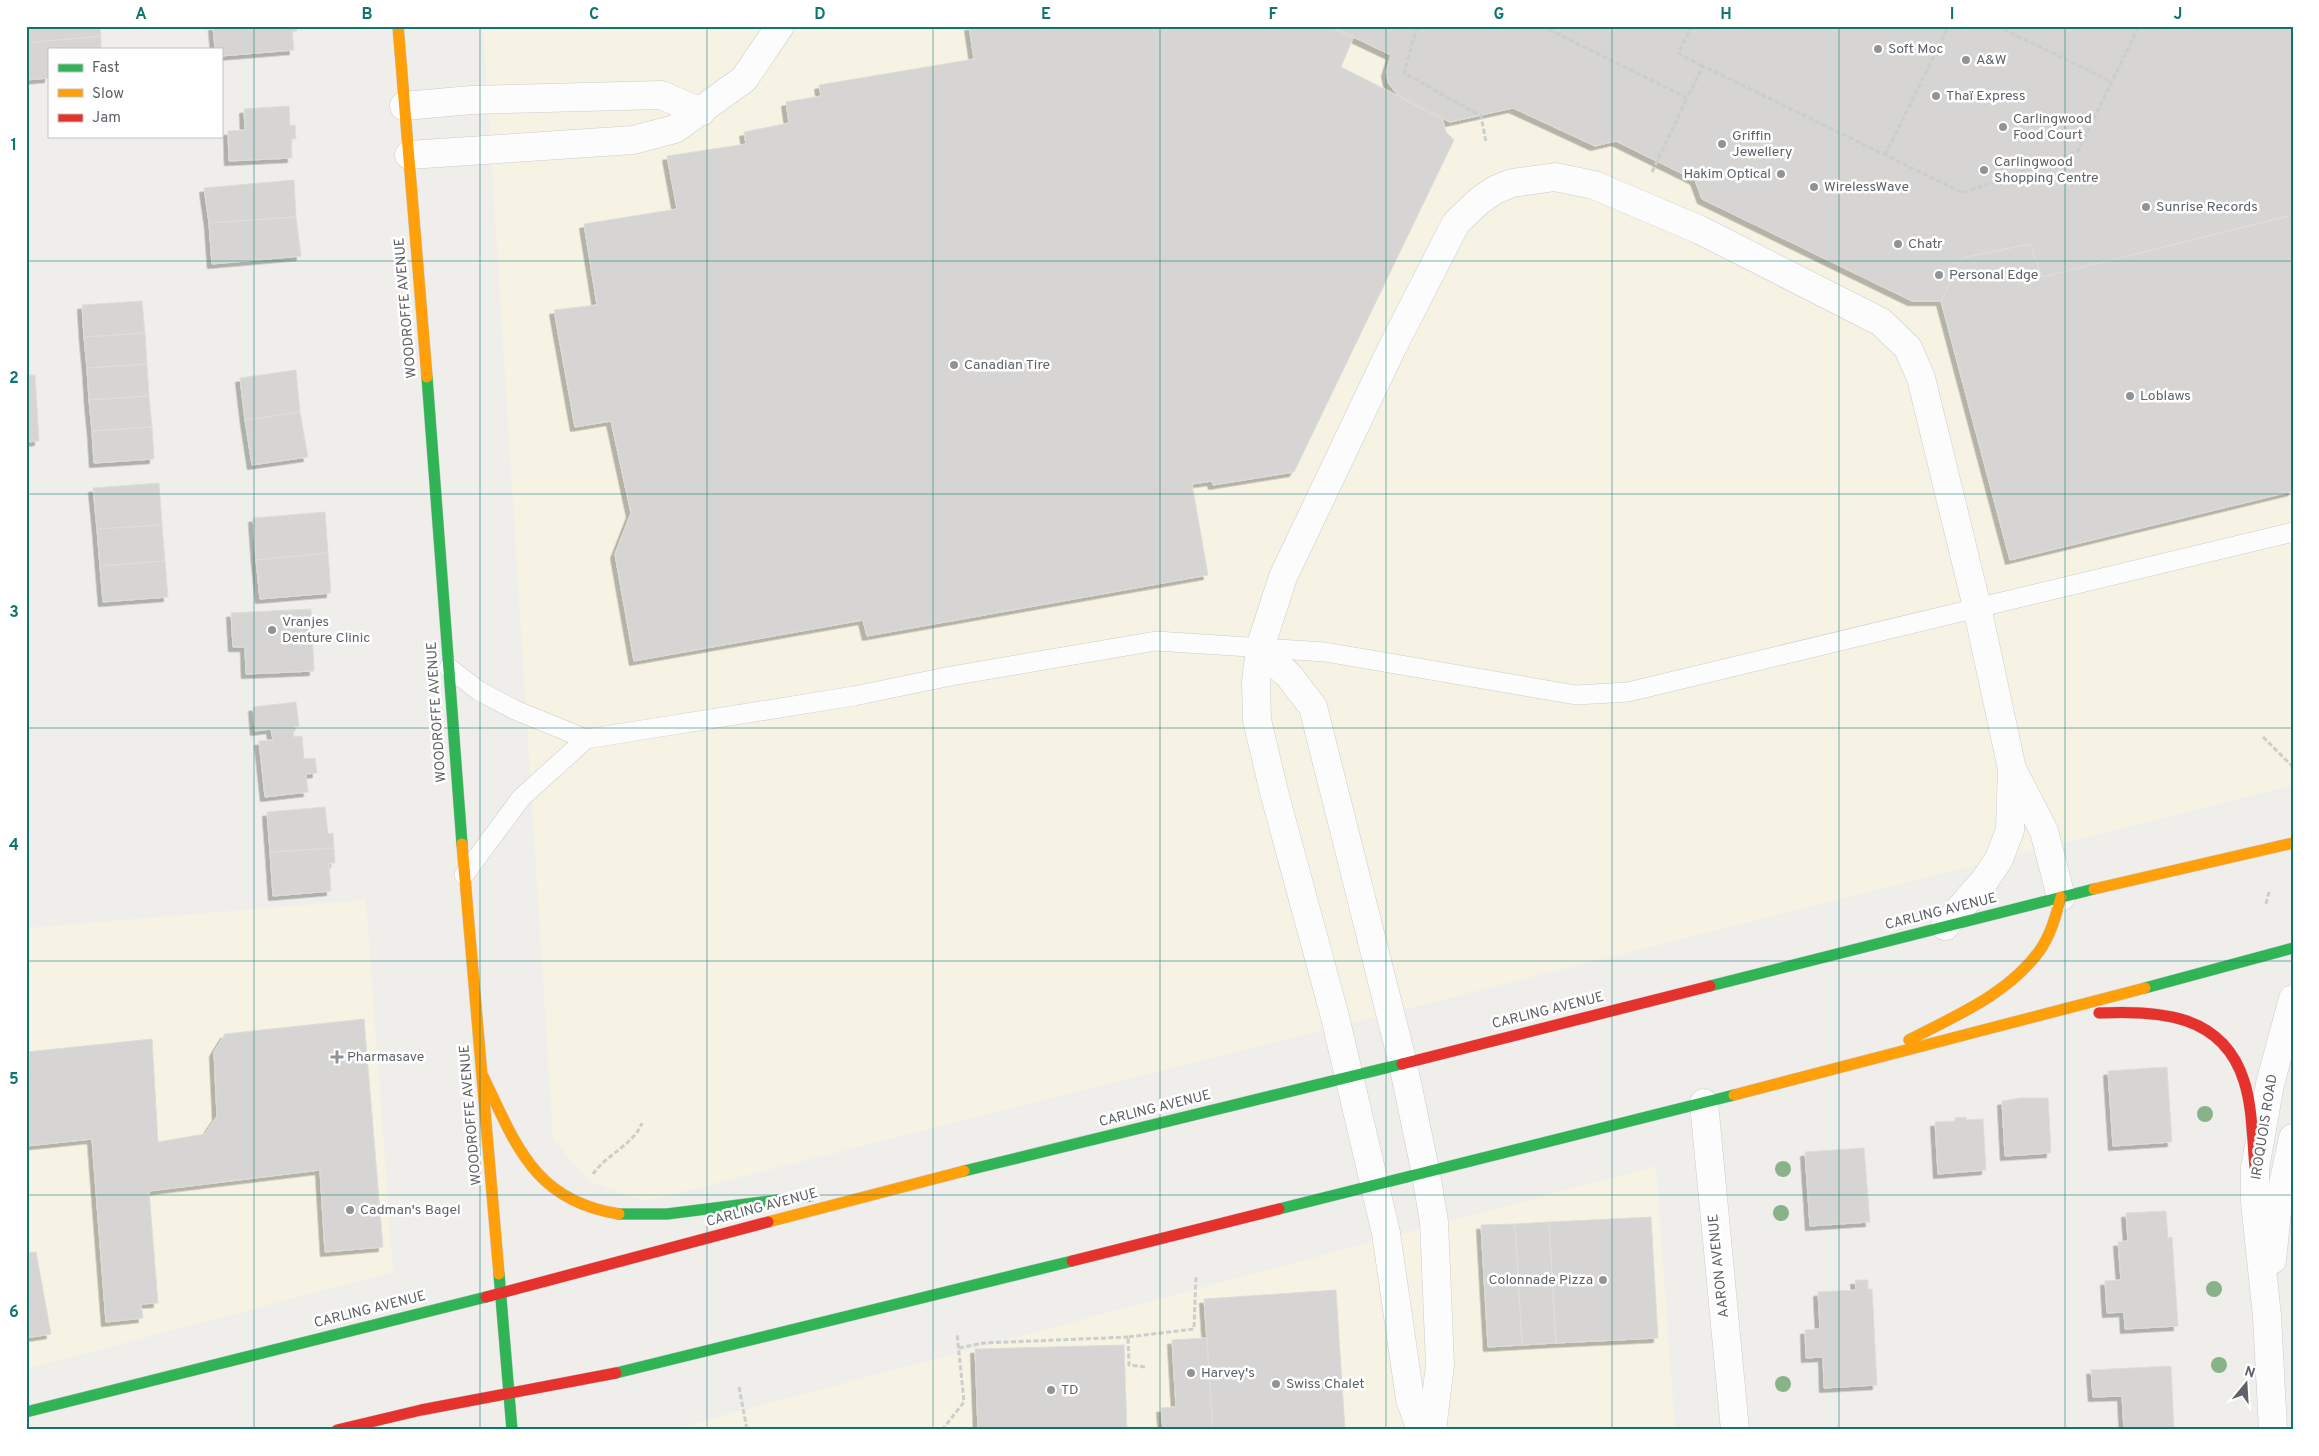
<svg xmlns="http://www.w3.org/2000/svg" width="2319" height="1456" viewBox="0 0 2319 1456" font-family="Overpass,sans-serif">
  <defs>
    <filter id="shadow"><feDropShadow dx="-4.5" dy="4.5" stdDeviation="0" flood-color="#0004"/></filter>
  </defs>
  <rect width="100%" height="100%" fill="#efeeea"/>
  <!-- commercial -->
  <path fill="#f7f3e4" d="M483,26h1810v759l-1648,416 -56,-20 -36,-42z
    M366,900l27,372 -367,97v-441z
    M1656,1166l19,264h-1006z"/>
  <!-- building -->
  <path fill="#d6d5d3" stroke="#deddd9" filter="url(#shadow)" d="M26,26h74l1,10 -75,7z
    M213,26h83l1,5 -5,1 2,18 -73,6v-7h-6z
    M969,26h360l24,12 -12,29 101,51 4,14 8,8 -160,332 -81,13 -1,-4 -20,3 16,91 -341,61 -4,-16 -229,41 -19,-107 16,-41 -20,-92 -36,6 -21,-117 43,-5 -13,-81 93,-15 -10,-53 79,-12 -2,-12 45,-9 -3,-21 35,-6 -2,-11 155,-26z
    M1330,26h963v189l-251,62 -12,-33 -68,14 -21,43h-29l-210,-102 -7,-19 -79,-39 -21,5 -82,-38 -63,14 -46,-22 -9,-8 -7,-10 -2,-10 5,-17z
    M101,36v13h-52v29l-23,2v-37z
    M289,106l1,20 5,-1 1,14h-5l1,19 -63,3 -1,-30 17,-1 -1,-21z
    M294,180l2,37 -87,6 -5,-35z
    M2293,215v276l-283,69 -69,-259 21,-43 68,-14 12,33z
    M296,217l5,39 -89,8 -3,-41z
    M142,301l3,32 -61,4 -2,-32z
    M145,333l2,31 -60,4 -3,-31z
    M147,364l2,32 -60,4 -2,-32z
    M296,370l4,42 -55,8 -5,-42z
    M26,375h9l4,66 -13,1z
    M149,396l3,31 -60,4 -3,-31z
    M300,412l8,45 -56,8 -7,-45z
    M152,427l2,32 -60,4 -2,-32z
    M159,483l3,42 -65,4 -4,-41z
    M325,512l3,41 -72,7 -3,-42z
    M162,525l3,36 -65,5 -3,-37z
    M328,553l3,40 -71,6 -4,-39z
    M165,561l3,36 -65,5 -3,-36z
    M311,609l3,62 -68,3 -1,-27h-12l-2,-34z
    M296,702l3,24 -6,1 1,10 8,-1 2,23 11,-1 2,15 -11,1 2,18 -43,5 -6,-56 14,-1 -2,-11 -16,2 -2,-24z
    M325,807l3,27 5,-1 1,15 -64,4 -3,-40z
    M334,848l1,15h-6l2,28 -58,5 -3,-44z
    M364,1019l19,228 -58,5 -5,-82 -171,21 9,112 -17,1 2,14 -37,4 -14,-183 -66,7v-94l126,-13 6,103 47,-8 12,-18 -3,-64 11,-18z
    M2167,1067l5,75 -59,4 -5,-75z
    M2021,1098h27l3,55 -46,3 -3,-55z
    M1966,1117v3l17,-1 3,51 -48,4 -3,-52 20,-1v-3z
    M1864,1148l6,74 -60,4 -5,-74z
    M2166,1211l2,27 4,-1 6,89 -53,3 -1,-17 -17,1 -2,-32 16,-1 -3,-38 10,-1 -2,-28z
    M1651,1217l7,121 -102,5 -7,-121z
    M1549,1222l7,121 -34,2 -7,-121z
    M1515,1224l7,121 -34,2 -7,-122z
    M36,1252l15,82 -25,4v-85z
    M1855,1280h13v9h4l5,96 -53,3 -1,-31 -17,1 -1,-28 15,-1 -2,-37 38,-2z
    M1336,1290l9,140h-132l-9,-131z
    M1207,1338l6,92h-50l-2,-22 15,-1 -4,-67z
    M1124,1345l3,85h-149l-3,-81z
    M2171,1366l3,64h-50l-2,-34 -29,1 -2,-27z"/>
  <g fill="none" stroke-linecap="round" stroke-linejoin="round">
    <!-- lane casing -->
    <g stroke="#cbcccc" stroke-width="20">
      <path id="lane" d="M449,668l30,23 36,19 71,29 268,-43 97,-20 205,-35 169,11 251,43 52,-3 665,-160
        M464,875l57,-77 65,-59"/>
    </g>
    <!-- street casing -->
    <g stroke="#cbcccc" stroke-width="29">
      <path id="street" d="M404,106l68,-6 189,-5 40,17
        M409,155l224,-15 42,-11 69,-50 36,-53
        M1260,648l30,29 23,30 90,357 23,110 8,48 6,143 -8,65
        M2013,771l31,60 17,66
        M1704,1103l31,327
        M2272,1260l5,-48 16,-74
        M1421,1430l-11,-31 -24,-166 -51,-216 -61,-225 -17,-72 -1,-38 4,-34 23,-71 109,-229 64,-125 23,-22 16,-11 17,-7 43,-6 39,8 106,45 181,92 27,26 13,30 56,229 35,162 -2,61 -11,29 -14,21 -40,46
        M2273,1430l-6,-114 -12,-114v-34l15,-84 23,-85"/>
    </g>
    <!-- fast casing -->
    <g stroke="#cacacb" stroke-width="12">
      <path id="fast" d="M427,377l35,467
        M1710,986l384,-97
        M2145,988l148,-40
        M964,1171l438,-107
        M1279,1209l455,-114
        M619,1214h48l143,-18
        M499,1274l13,156
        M616,1373l456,-112
        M26,1412l460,-115"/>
    </g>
    <!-- slow casing -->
    <g stroke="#cacacb" stroke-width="12">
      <path id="slow" d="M398,26l29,351
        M462,844l37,430
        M2094,889l199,-46
        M1909,1040c46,-24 100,-46 131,-90 11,-16 16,-35 21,-53
        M483,1076c33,69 51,125 136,138
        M1734,1095l411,-107
        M768,1222l196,-51"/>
    </g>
    <!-- jam casing -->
    <g stroke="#cacacb" stroke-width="12">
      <path id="jam" d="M2099,1013c60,-3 124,1 145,68 9,28 8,58 11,87
        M1402,1064l308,-78
        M1072,1261l207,-52
        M486,1297l282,-75
        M337,1430l84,-20 195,-37"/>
    </g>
    <!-- path -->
    <path stroke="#cacfcc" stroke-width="3" stroke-dasharray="5 2.5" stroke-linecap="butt" d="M1417,26l-13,47 77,43 5,26
      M1542,26l145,72 16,-32 260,127 115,-42 61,-125
      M1692,26l-14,27 24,13
      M1997,26l115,56
      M1885,155l64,-129
      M1652,172l35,-74
      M2263,737l30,30
      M2266,904l3,-12
      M593,1174c14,-20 40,-29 49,-51
      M959,1348l25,-5 144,-6
      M1145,1367l-16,-2 -1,-28 66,-8 2,-54
      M739,1387l8,43
      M942,1430l22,-28 -7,-69"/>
    <!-- lane -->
    <use href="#lane" stroke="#fdfcfc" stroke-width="19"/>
    <!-- street -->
    <use href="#street" stroke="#fdfcfc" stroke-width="28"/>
    <!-- fast -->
    <use href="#fast" stroke="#30b455" stroke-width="11"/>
    <!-- slow -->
    <use href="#slow" stroke="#ff9f0a" stroke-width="11"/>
    <!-- jam -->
    <use href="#jam" stroke="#e5322d" stroke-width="11"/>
  </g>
  <!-- trees -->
  <g fill="#88b388">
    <circle cx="2205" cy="1114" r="8"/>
    <circle cx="1783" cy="1169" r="8"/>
    <circle cx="1781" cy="1213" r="8"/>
    <circle cx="2214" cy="1289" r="8"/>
    <circle cx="2219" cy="1365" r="8"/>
    <circle cx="1783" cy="1384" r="8"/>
  </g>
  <!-- grid -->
  <path fill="none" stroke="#0f766e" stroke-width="1" stroke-opacity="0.55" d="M254,26v1404M480,26v1404M707,26v1404M933,26v1404M1160,26v1404M1386,26v1404M1612,26v1404M1839,26v1404M2065,26v1404M26,261h2267M26,494h2267M26,728h2267M26,961h2267M26,1195h2267"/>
  <!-- markers -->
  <g fill="#919496" stroke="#fff" stroke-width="2">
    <circle cx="1878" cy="49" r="5"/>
    <circle cx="1966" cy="60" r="5"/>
    <circle cx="1936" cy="96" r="5"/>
    <circle cx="2003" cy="127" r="5"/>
    <circle cx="1722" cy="144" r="5"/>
    <circle cx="1984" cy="170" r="5"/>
    <circle cx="1781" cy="174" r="5"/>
    <circle cx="1814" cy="187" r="5"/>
    <circle cx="2146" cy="207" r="5"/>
    <circle cx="1898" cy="244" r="5"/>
    <circle cx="1939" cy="275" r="5"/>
    <circle cx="954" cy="365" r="5"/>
    <circle cx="2130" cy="396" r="5"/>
    <circle cx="272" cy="630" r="5"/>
    <path d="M334.5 1049.5h5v5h5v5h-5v5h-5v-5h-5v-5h5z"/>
    <circle cx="350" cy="1210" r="5"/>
    <circle cx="1603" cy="1280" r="5"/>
    <circle cx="1191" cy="1373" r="5"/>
    <circle cx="1276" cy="1384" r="5"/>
    <circle cx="1051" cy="1390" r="5"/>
  </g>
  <g text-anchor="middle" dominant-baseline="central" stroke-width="5" stroke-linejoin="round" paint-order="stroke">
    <!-- poi labels -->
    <g font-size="14" fill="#5f6368" stroke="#fff" text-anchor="start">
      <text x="1888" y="49">Soft Moc</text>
      <text x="1976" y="60">A&amp;W</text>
      <text x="1946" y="96">Thaï Express</text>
      <text x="2013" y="119">Carlingwood<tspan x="2013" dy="16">Food Court</tspan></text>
      <text x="1732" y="136">Griffin<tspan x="1732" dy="16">Jewellery</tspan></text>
      <text x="1994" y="162">Carlingwood<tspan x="1994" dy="16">Shopping Centre</tspan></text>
      <text x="1771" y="174" text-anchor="end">Hakim Optical</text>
      <text x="1824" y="187">WirelessWave</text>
      <text x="2156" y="207">Sunrise Records</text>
      <text x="1908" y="244">Chatr</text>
      <text x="1949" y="275">Personal Edge</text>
      <text x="964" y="365">Canadian Tire</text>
      <text x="2140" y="396">Loblaws</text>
      <text x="282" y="622">Vranjes<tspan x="282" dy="16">Denture Clinic</tspan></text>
      <text x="347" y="1057">Pharmasave</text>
      <text x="360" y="1210">Cadman's Bagel</text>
      <text x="1593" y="1280" text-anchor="end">Colonnade Pizza</text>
      <text x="1201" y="1373">Harvey's</text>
      <text x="1286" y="1384">Swiss Chalet</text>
      <text x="1061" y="1390">TD</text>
    </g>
    <!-- street labels -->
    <g font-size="14" fill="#5f6368" stroke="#fff">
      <text transform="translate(406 308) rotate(-95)">WOODROFFE AVENUE</text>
      <text transform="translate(437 712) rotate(-94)">WOODROFFE AVENUE</text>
      <text transform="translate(1941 912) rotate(-14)">CARLING AVENUE</text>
      <text transform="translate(1548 1011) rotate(-14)">CARLING AVENUE</text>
      <text transform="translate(1155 1109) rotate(-14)">CARLING AVENUE</text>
      <text transform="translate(471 1115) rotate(-95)">WOODROFFE AVENUE</text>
      <text transform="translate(2265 1127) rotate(-81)">IROQUOIS ROAD</text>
      <text transform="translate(762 1208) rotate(-15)">CARLING AVENUE</text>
      <text transform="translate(1719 1266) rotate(-96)">AARON AVENUE</text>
      <text transform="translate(370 1310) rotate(-14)">CARLING AVENUE</text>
    </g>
  </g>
  <!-- border -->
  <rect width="2319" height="1456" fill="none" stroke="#ffffff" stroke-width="55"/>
  <!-- legend -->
  <rect x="48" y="48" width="175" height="90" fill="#ffffff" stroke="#bfc1c3"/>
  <rect x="58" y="64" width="25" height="8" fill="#30b455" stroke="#bfc1c3"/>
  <text x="92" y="72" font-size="15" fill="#5f6368">Fast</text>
  <rect x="58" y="89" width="25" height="8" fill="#ff9f0a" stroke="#bfc1c3"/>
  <text x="92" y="98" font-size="15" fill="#5f6368">Slow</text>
  <rect x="58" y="114" width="25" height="8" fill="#e5322d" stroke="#bfc1c3"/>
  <text x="92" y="122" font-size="15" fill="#5f6368">Jam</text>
  <!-- north arrow -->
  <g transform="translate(2246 1384) rotate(18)" stroke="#ffffff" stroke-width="4" paint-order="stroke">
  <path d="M0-4L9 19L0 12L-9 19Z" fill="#5f6368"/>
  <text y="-8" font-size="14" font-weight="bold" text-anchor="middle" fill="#5f6368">N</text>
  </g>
  <rect x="28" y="28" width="2264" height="1400" fill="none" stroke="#0f766e" stroke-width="2"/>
  <g font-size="16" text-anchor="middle" font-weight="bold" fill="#0f766e">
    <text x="141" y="19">A</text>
    <text x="367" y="19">B</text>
    <text x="594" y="19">C</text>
    <text x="820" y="19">D</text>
    <text x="1046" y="19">E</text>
    <text x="1273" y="19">F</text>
    <text x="1499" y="19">G</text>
    <text x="1726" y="19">H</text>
    <text x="1952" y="19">I</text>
    <text x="2178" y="19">J</text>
    <text x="14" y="150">1</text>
    <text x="14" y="383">2</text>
    <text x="14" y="617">3</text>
    <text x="14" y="850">4</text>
    <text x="14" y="1084">5</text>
    <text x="14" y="1317">6</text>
  </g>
</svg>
